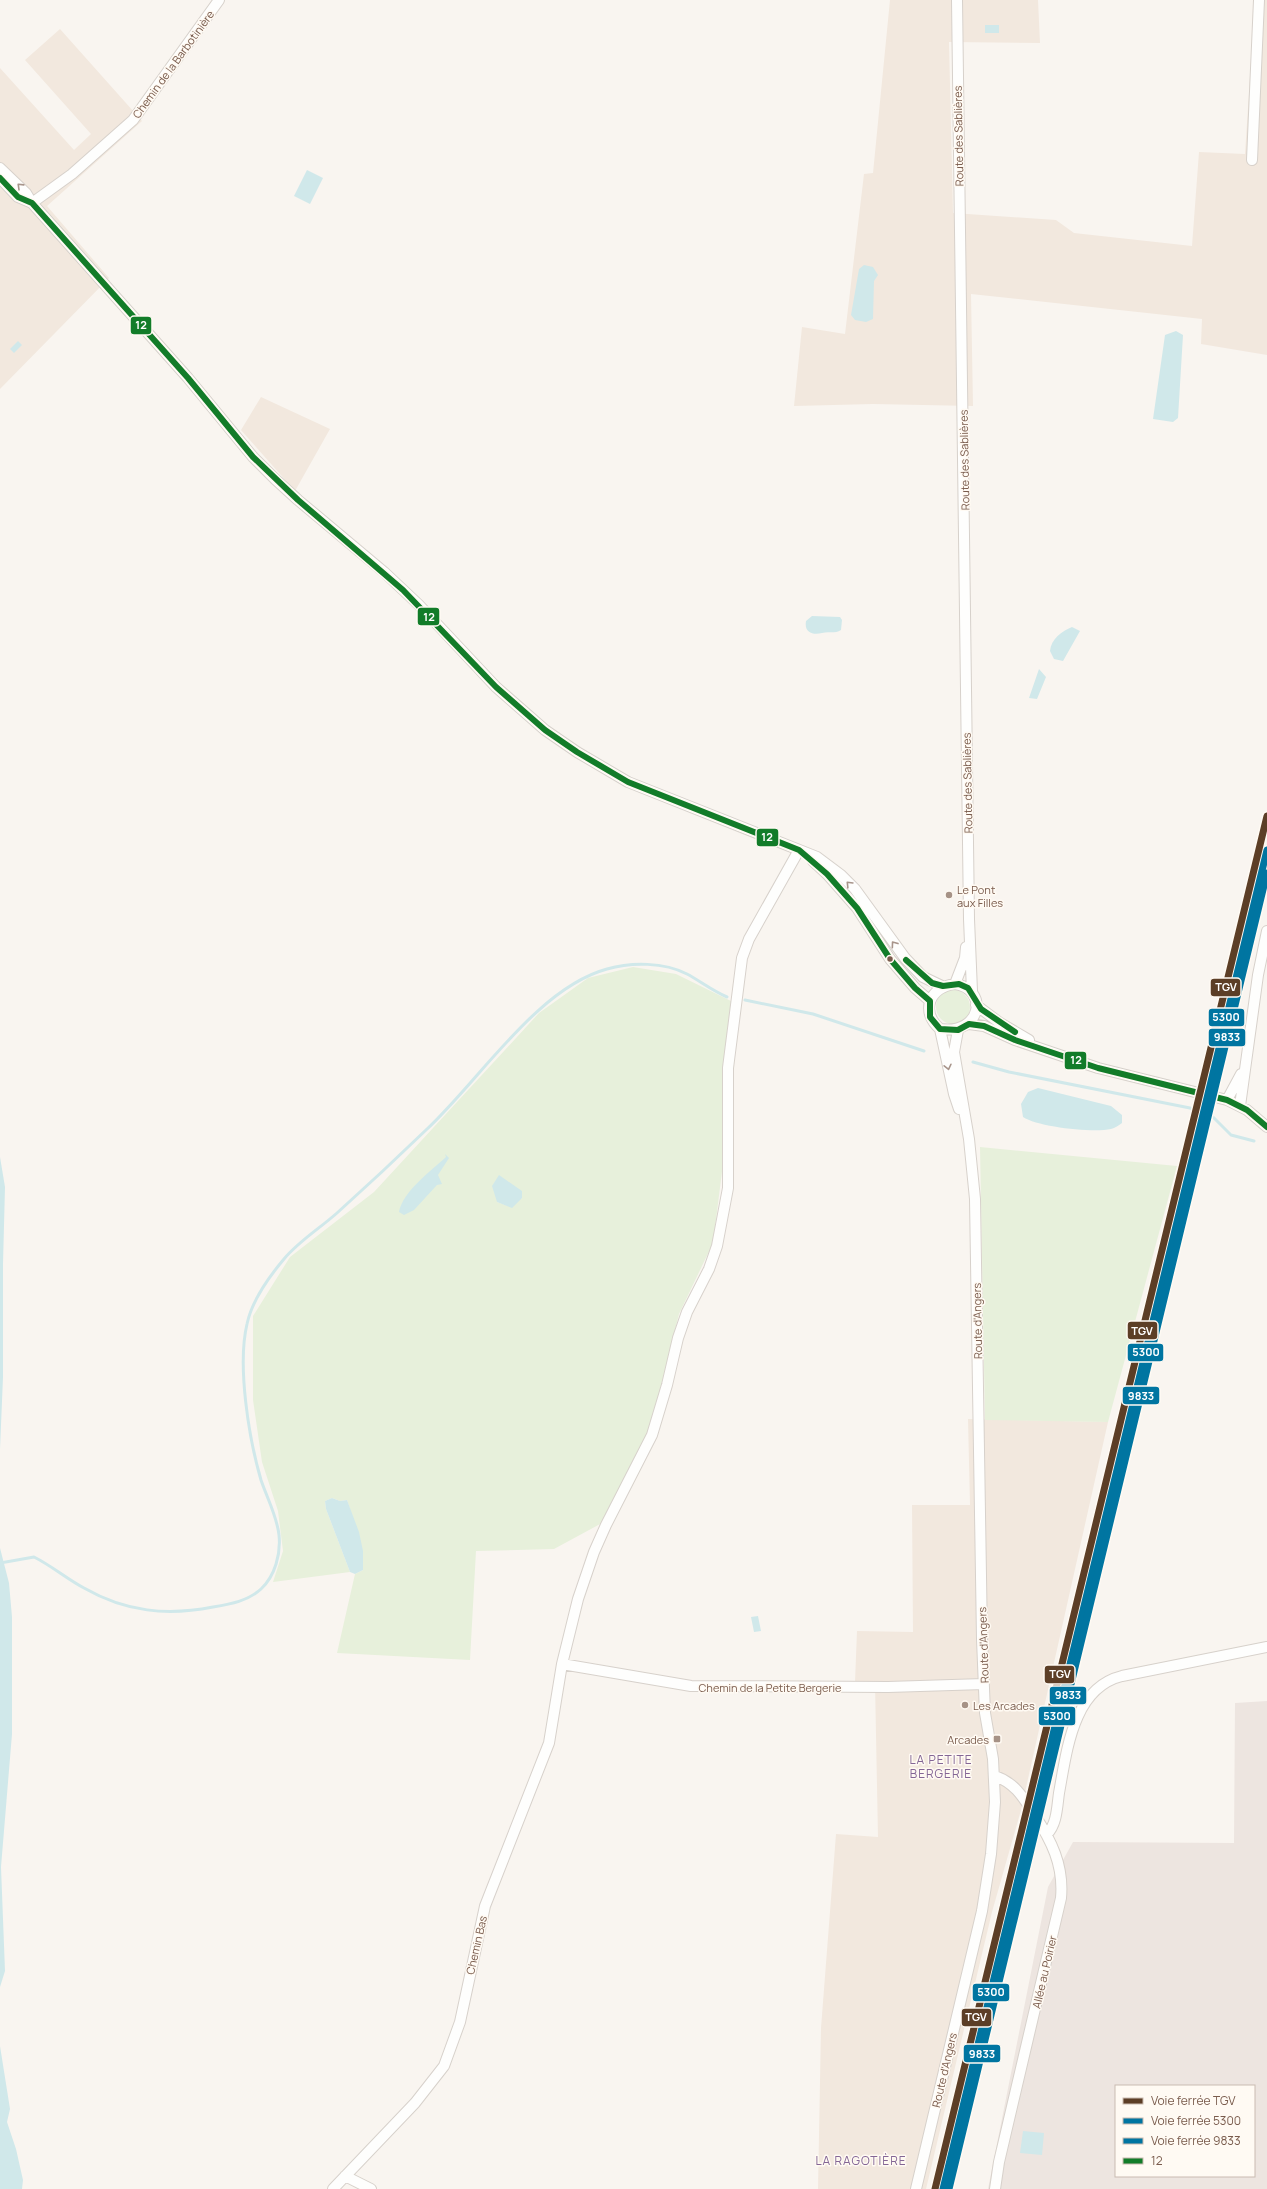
<svg xmlns="http://www.w3.org/2000/svg" width="1267" height="2189" viewBox="0 0 1267 2189" font-family="Manrope,sans-serif">
  <rect width="100%" height="100%" fill="#f9f5f0"/>
  <!-- residential -->
  <path fill="#f2e8de" d="M890,0h148l2,43 -91,-1 4,171 103,7 18,13 118,13 7,-94 46,2 10,-154h12v355l-66,-11 1,-25 -231,-25 2,112 -100,-2 -79,2 8,-79 43,7 19,-160 9,-1z
    M60,29l82,92 -95,85 62,72 -109,111v-321l74,82 17,-16 -66,-74z
    M261,397l69,32 -35,62 -54,-61z
    M968,1419l140,3 -87,388 -29,102 -66,277h-108l3,-161 15,-194 42,3 -3,-154 -20,-1 2,-51 56,1 -1,-127h58z"/>
  <!-- industrial -->
  <path fill="#ede5e0" fill-rule="evenodd" d="M1267,1701v488h-279l60,-302 25,-45 161,1 1,-140zM1116,2086h138v90h-138z"/>
  <!-- green -->
  <path fill="#e7f0db" fill-rule="evenodd" d="M633,967l43,7 55,27 -9,76 2,79 -11,87 -34,71 -30,119 -47,90 -48,26 -78,2 -6,109 -133,-7 18,-79 8,-4 -13,-61 -3,-9 -7,1 -8,-3 -7,3 1,8 24,63 -77,10 10,-31 -5,-40 -16,-49 -9,-62v-84l37,-59 84,-65 165,-179 49,-35zM522,1191v7l-14,8 -11,-4z
    M936 1007a17 17 0 1 1 34 0a17 17 0 1 1-34 0Z
    M980,1147l197,19 -69,256 -123,-2z"/>
  <!-- water -->
  <path fill="#d0e8ea" d="M985,25h14v8h-14z
    M307,170l16,8 -13,26 -16,-8z
    M864,265l9,2 5,8 -4,6 -1,38 -7,3 -11,-2 -4,-5 8,-46z
    M1176,331l7,4 -5,83 -5,4 -20,-3 12,-84z
    M18,341l4,4 -8,8 -4,-4z
    M812,616l28,1 2,3 -1,10c-6,4 -13,1 -19,3 -9,2 -18,0 -16,-12z
    M1072,627l8,4 -17,30 -9,-2 -4,-8c1,-12 12,-20 22,-24z
    M1039,669l7,8 -9,22 -8,-1z
    M1038,1088l73,18 11,9v8c-3,2 -7,5 -11,6 -18,4 -73,-2 -88,-12l-2,-13 7,-12z
    M445,1154l4,4 -11,17 4,9 -5,1 -23,25 -10,5 -5,-3c4,-21 32,-41 47,-55z
    M0,1157l5,30 -2,77v113l-3,72z
    M499,1175l23,16v7l-10,10 -15,-6 -5,-16z
    M332,1498l8,3 7,-1 12,32 4,19v19l-8,4 -5,-2 -24,-63 -1,-8z
    M0,1548l9,35 3,34v117l-11,133 4,104 -5,16z
    M758,1616l3,15 -7,1 -3,-15z
    M0,2046l10,63 -3,13 9,27 7,31 -1,9h-22z
    M1023,2131l21,2 -2,22 -22,-2z"/>
  <g fill="none" stroke-linecap="round" stroke-linejoin="round">
    <!-- stream -->
    <path stroke="#d0e8ea" stroke-width="3" d="M745,1000l68,14 111,37
      M973,1062l36,10 181,36 23,9 18,18 23,6
      M0,1563l34,-6c18,9 33,22 50,31 42,24 83,28 129,19 18,-3 35,-6 48,-18 14,-13 20,-35 18,-54 -2,-19 -12,-37 -18,-55 -12,-41 -24,-114 -14,-156 5,-24 21,-46 37,-65 15,-18 35,-30 53,-46 30,-27 60,-55 89,-83 53,-49 111,-142 181,-161 24,-7 57,-7 80,5 13,7 26,17 40,23"/>
    <!-- minor casing -->
    <g stroke="#d7d1cb" stroke-width="12">
      <path id="minor" d="M957,0l12,919 3,72
        M1252,160l7,-160
        M0,168l26,25 6,10 156,175 65,79 22,22 23,21 86,72 35,33 77,82 49,43 32,22 51,30 189,75 24,18 14,14 50,69 18,19 21,10
        M0,178l18,19 14,6
        M32,203l40,-29 61,-54 86,-120
        M813,861l14,13 30,34 33,51 25,29 15,13
        M955,984c34,5 27,51 -15,45 -20,-17 -11,-42 15,-45z
        M955,984l10,-26 1,-11
        M976,1005l24,18 29,17
        M969,1024l15,2 31,14 83,28 129,32 20,10 20,17
        M940,1029l14,65 5,15
        M1227,1100l14,-26
        M1240,1106l18,-131 9,-44
        M562,1664l16,-65 16,-47 12,-27 46,-90 15,-50 11,-47 9,-26 22,-43 8,-23 11,-58v-120l14,-110 7,-19 50,-89
        M1047,1834c10,-10 10,-27 12,-41 8,-43 14,-105 63,-117l145,-29
        M345,2176l26,13
        M333,2189l82,-86 29,-37 16,-44 25,-116 64,-163 13,-79 129,22 197,1 96,-3
        M916,2189l66,-278 9,-57 4,-52 -2,-43 -8,-46 -3,-74 -7,-440 -6,-60 -15,-87 4,-22
        M995,2189l4,-27 62,-264c3,-33 -10,-58 -27,-84 -11,-17 -19,-31 -39,-38"/>
    </g>
    <!-- minor -->
    <use href="#minor" stroke="#fefefd" stroke-width="10"/>
    <!-- bus-1 casing -->
    <g stroke="#fffaf3" stroke-width="9">
      <path id="bus-1" d="M0,178l18,19 14,6 156,175 65,79 45,43 105,90 93,97 49,43 32,22 51,30 171,68 28,24 30,34 33,51 25,29 15,13v16l10,12 18,1 11,-6 15,2 31,14 83,28 129,32 20,10 20,17
        M906,960l26,23 11,3 16,-2 9,4 13,21 34,23"/>
    </g>
    <!-- bus-1 -->
    <use href="#bus-1" stroke="#127c29" stroke-width="6"/>
    <!-- rail-1 casing -->
    <g stroke="#fffaf3" stroke-width="10">
      <path id="rail-1" d="M935,2189l332,-1373"/>
    </g>
    <!-- rail-2 casing -->
    <g stroke="#fffaf3" stroke-width="10">
      <path id="rail-2" d="M943,2189l324,-1339"/>
    </g>
    <!-- rail-3 casing -->
    <g stroke="#fffaf3" stroke-width="10">
      <path id="rail-3" d="M949,2189l318,-1316"/>
    </g>
    <!-- rail-1 -->
    <use href="#rail-1" stroke="#5c3e26" stroke-width="7"/>
    <!-- rail-2 -->
    <use href="#rail-2" stroke="#0075a1" stroke-width="7"/>
    <!-- rail-3 -->
    <use href="#rail-3" stroke="#0075a1" stroke-width="7"/>
  </g>
  <!-- one-way arrows -->
  <defs><path id="oneway-chevron" d="M-2-3.5L2.5 0L-2 3.5" fill="none" stroke-width="1.6" stroke-linecap="round" stroke-linejoin="round"/></defs>
  <g stroke="#a8958b">
    <use href="#oneway-chevron" transform="translate(20 186) rotate(-136)"/>
    <use href="#oneway-chevron" transform="translate(849 884) rotate(-134)"/>
    <use href="#oneway-chevron" transform="translate(894 944) rotate(-126)"/>
    <use href="#oneway-chevron" transform="translate(948 1067) rotate(77)"/>
  </g>
  <!-- markers -->
  <g fill="#a69286" stroke="#fffaf3" stroke-width="1.5">
    <circle cx="949" cy="895" r="4"/>
    <circle cx="965" cy="1705" r="4"/>
    <rect x="993" y="1735" width="8" height="8" rx="2"/>
  </g>
  <circle fill="#7a5c4d" stroke="#fffaf3" stroke-width="1.5" cx="890" cy="959" r="3.5"/>
  <g text-anchor="middle" dominant-baseline="central" stroke-width="3" stroke-linejoin="round" paint-order="stroke">
    <!-- street labels -->
    <g font-size="11" fill="#7a5c4d" stroke="#fffaf3">
      <text transform="translate(173 64) rotate(-54)">Chemin de la Barbotinière</text>
      <text transform="translate(958 136) rotate(-91)">Route des Sablières</text>
      <text transform="translate(964 460) rotate(-91)">Route des Sablières</text>
      <text transform="translate(967 783) rotate(-91)">Route des Sablières</text>
      <text transform="translate(977 1321) rotate(-91)">Route d'Angers</text>
      <text transform="translate(983 1645) rotate(-92)">Route d'Angers</text>
      <text x="770" y="1687">Chemin de la Petite Bergerie</text>
      <text transform="translate(476 1945) rotate(-77)">Chemin Bas</text>
      <text transform="translate(1044 1972) rotate(-77)">Allée au Poirier</text>
      <text transform="translate(944 2070) rotate(-77)">Route d'Angers</text>
    </g>
    <!-- poi labels -->
    <g font-size="11" fill="#7a5c4d" stroke="#fffaf3" text-anchor="start">
      <text x="957" y="889">Le Pont<tspan x="957" dy="13">aux Filles</tspan></text>
      <text x="973" y="1705">Les Arcades</text>
      <text x="989" y="1739" text-anchor="end">Arcades</text>
    </g>
    <!-- neighbourhood labels -->
    <g font-size="12" letter-spacing="1" fill="#846695" stroke="#fffaf3">
      <text x="941" y="1759">LA PETITE<tspan x="941" dy="14">BERGERIE</tspan></text>
      <text x="861" y="2160">LA RAGOTIÈRE</text>
    </g>
  </g>
  <g stroke="#fffaf3" stroke-width="1.5">
    <rect x="130" y="316" width="22" height="19" rx="4" fill="#127c29"/>
    <rect x="417" y="607" width="23" height="19" rx="4" fill="#127c29"/>
    <rect x="756" y="828" width="23" height="19" rx="4" fill="#127c29"/>
    <rect x="1210" y="978" width="31" height="19" rx="4" fill="#5c3e26"/>
    <rect x="1208" y="1008" width="37" height="19" rx="4" fill="#0075a1"/>
    <rect x="1208" y="1028" width="38" height="19" rx="4" fill="#0075a1"/>
    <rect x="1064" y="1051" width="23" height="19" rx="4" fill="#127c29"/>
    <rect x="1127" y="1321" width="31" height="19" rx="4" fill="#5c3e26"/>
    <rect x="1127" y="1343" width="37" height="19" rx="4" fill="#0075a1"/>
    <rect x="1122" y="1386" width="38" height="19" rx="4" fill="#0075a1"/>
    <rect x="1044" y="1665" width="31" height="19" rx="4" fill="#5c3e26"/>
    <rect x="1049" y="1686" width="38" height="19" rx="4" fill="#0075a1"/>
    <rect x="1038" y="1706" width="38" height="20" rx="4" fill="#0075a1"/>
    <rect x="972" y="1983" width="38" height="19" rx="4" fill="#0075a1"/>
    <rect x="961" y="2008" width="31" height="19" rx="4" fill="#5c3e26"/>
    <rect x="963" y="2044" width="38" height="19" rx="4" fill="#0075a1"/>
  </g>
  <g font-size="11" text-anchor="middle" font-weight="bold" fill="#fff">
    <text x="141" y="329">12</text>
    <text x="429" y="621">12</text>
    <text x="767" y="841">12</text>
    <text x="1226" y="991">TGV</text>
    <text x="1226" y="1021">5300</text>
    <text x="1227" y="1041">9833</text>
    <text x="1076" y="1064">12</text>
    <text x="1142" y="1335">TGV</text>
    <text x="1146" y="1356">5300</text>
    <text x="1141" y="1400">9833</text>
    <text x="1060" y="1678">TGV</text>
    <text x="1068" y="1699">9833</text>
    <text x="1057" y="1720">5300</text>
    <text x="991" y="1996">5300</text>
    <text x="976" y="2021">TGV</text>
    <text x="982" y="2058">9833</text>
  </g>
  <!-- legend -->
  <rect x="1115" y="2085" width="140" height="92" fill="#fffaf3" stroke="#cabbb1"/>
  <rect x="1123" y="2098" width="20" height="6" fill="#5c3e26" stroke="#cabbb1"/>
  <text x="1151" y="2105" font-size="12" fill="#7a5c4d">Voie ferrée TGV</text>
  <rect x="1123" y="2118" width="20" height="6" fill="#0075a1" stroke="#cabbb1"/>
  <text x="1151" y="2125" font-size="12" fill="#7a5c4d">Voie ferrée 5300</text>
  <rect x="1123" y="2138" width="20" height="6" fill="#0075a1" stroke="#cabbb1"/>
  <text x="1151" y="2145" font-size="12" fill="#7a5c4d">Voie ferrée 9833</text>
  <rect x="1123" y="2158" width="20" height="6" fill="#127c29" stroke="#cabbb1"/>
  <text x="1151" y="2165" font-size="12" fill="#7a5c4d">12</text>
</svg>
